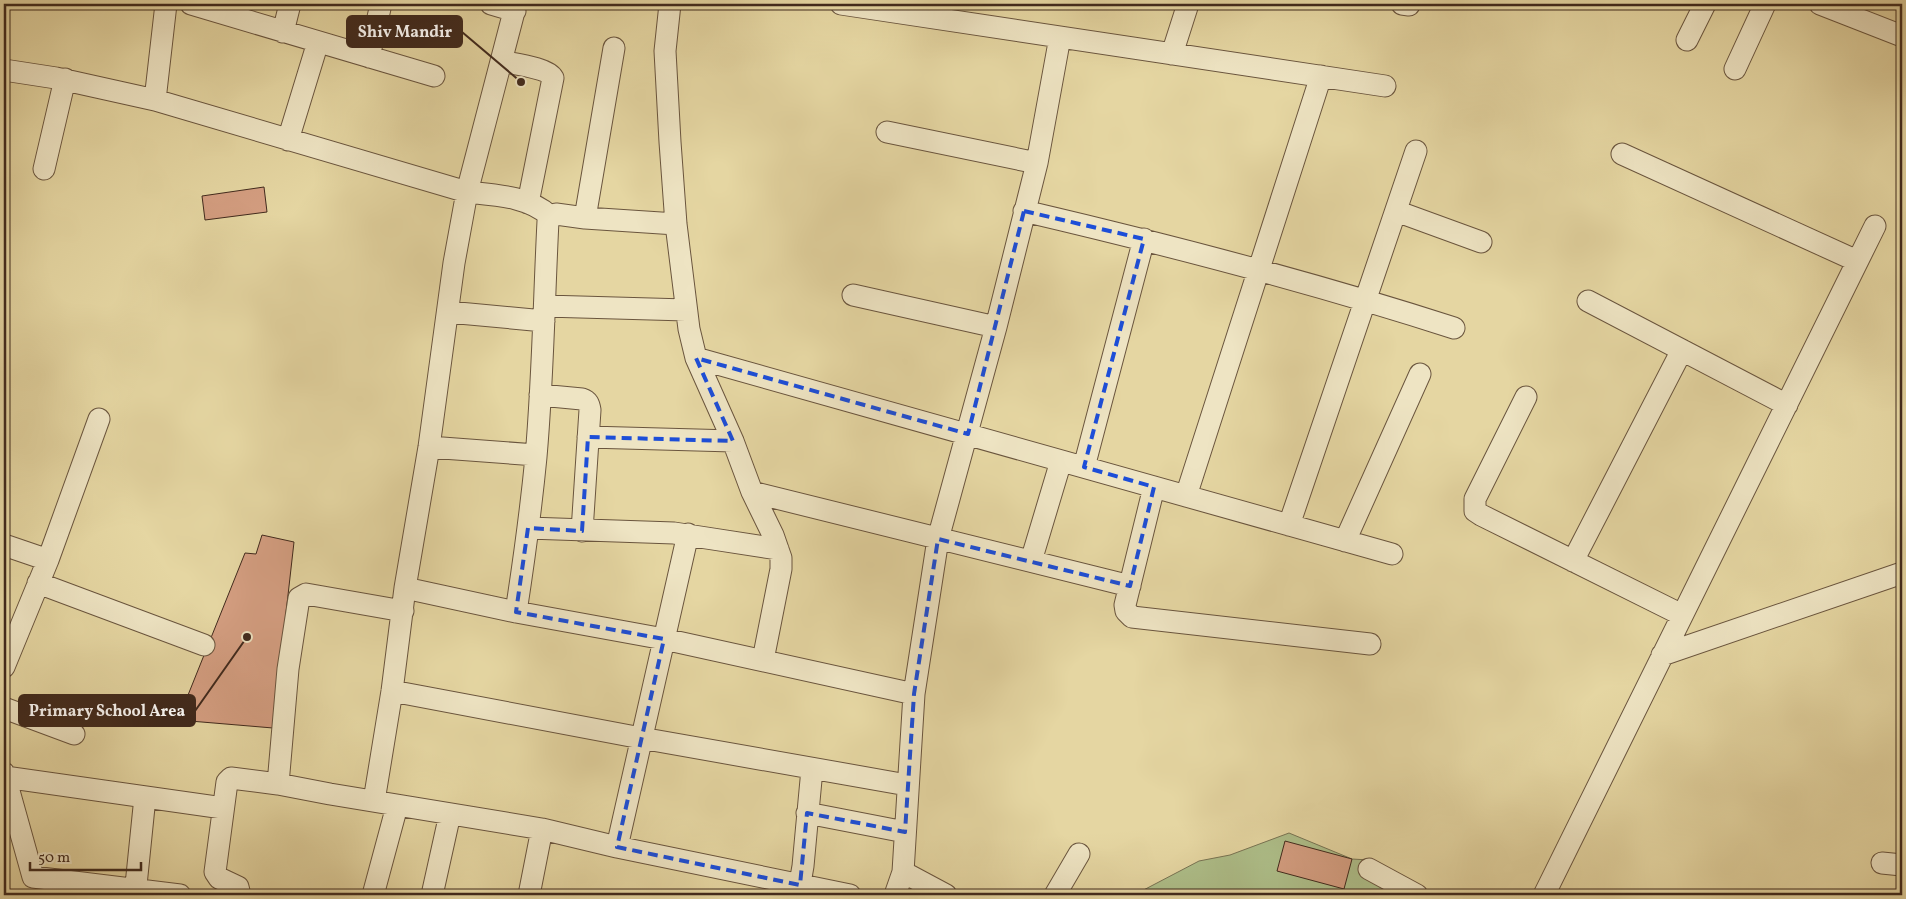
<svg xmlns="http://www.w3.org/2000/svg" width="1906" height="899" viewBox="0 0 1906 899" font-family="Vollkorn,serif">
  <rect width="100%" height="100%" fill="#e5d6a2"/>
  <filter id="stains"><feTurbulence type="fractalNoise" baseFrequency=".004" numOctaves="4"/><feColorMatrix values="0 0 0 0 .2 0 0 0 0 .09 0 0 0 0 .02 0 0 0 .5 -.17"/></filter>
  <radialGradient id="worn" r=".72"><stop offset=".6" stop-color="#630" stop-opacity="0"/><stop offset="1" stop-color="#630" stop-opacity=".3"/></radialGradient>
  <!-- green -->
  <path fill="#aebf8a" stroke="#787454" d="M1289,833l63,26 17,1 40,35h-275l65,-34 31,-6z"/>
  <!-- building -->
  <path fill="#d49e81" stroke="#412a1d" d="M264,187l3,25 -62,8 -3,-24z
    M262,535l32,7 -21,186 -95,-8 67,-167 11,1z
    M1285,841l67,18 -8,30 -67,-18z"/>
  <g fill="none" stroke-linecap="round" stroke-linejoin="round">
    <!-- minor casing -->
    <g stroke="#6a553e" stroke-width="23">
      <path id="minor" d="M191,4l243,72
        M491,4l24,7
        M670,4l-5,47 5,91 6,82 13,105 7,29 37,83 19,51 21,43 8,23v11l-18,91
        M841,4l544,82
        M1402,4l7,1
        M1820,4l82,32
        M283,32l7,-28
        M1687,40l18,-36
        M1172,54l16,-50
        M369,57l12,-53
        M501,61c13,3 47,7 52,17l-25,125
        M1735,69l30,-65
        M4,70l52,8 99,22 312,92c28,3 61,4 83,24
        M155,100l11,-96
        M887,132l150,31
        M288,140l30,-98
        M1622,154l235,107
        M44,169l21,-90
        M1024,211c145,34 288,71 430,117
        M1396,211l85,31
        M550,216l6,-2 29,4 91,6
        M585,218l29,-170
        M853,295l143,32
        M1588,301l199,104
        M545,306l141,4
        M448,312l96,9
        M696,358l696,196
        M540,395l42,4c6,2 7,5 8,11l-8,121
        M1526,397l-51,102v12l6,4 201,100
        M588,437l145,4
        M429,447l107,8
        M1084,467l60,-228
        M1154,487l-29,118 1,6 6,6 238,27
        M752,492l378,94
        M1186,496l135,-420
        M1289,525l127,-374
        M528,528l146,5 104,16
        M1345,541l75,-167
        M4,545l44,15
        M1031,561l30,-100
        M1573,561l109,-211
        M38,583l166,62
        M405,588l111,24 148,27 250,55
        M516,612c8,-52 15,-103 20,-155 7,-79 8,-158 12,-236l2,-5
        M1662,655l240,-82
        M4,667l44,-107 51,-141
        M392,691l249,47 266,47
        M4,708l70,26
        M4,773l29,104 147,18
        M5,777l218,31
        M278,784l10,-115 11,-71 7,-4 97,17
        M374,801l18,-110 13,-103 24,-141 25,-184 13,-71 49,-188
        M807,813l98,19
        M617,847l71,-313
        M1882,863l20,2
        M1369,869l48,26
        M903,872l43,23
        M135,895l10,-98
        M240,895l-2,-8 -19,-9 -4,-6 12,-90 4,-4 47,6 52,10 212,35 75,18 233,48
        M373,895l24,-89
        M432,895l18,-81
        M529,895l13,-66
        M798,895l5,-29 9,-97
        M895,895l8,-23 11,-178 24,-155 58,-212 41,-164 23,-126
        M1055,895l24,-41
        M1544,895l331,-669"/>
    </g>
    <!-- minor -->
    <use href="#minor" stroke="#eee4c3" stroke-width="21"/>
  </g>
  <!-- marked area -->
  <path fill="none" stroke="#1d4ed8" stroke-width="4" stroke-dasharray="10 6" stroke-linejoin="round" d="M1024,211l120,28 -60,228 70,20 -24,99 -192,-47 -24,155 -9,138 -98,-19 -7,72 -183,-38 47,-208 -148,-27 12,-84 54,3 6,-94 145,4 -37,-83 272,76z"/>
  <!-- callouts -->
  <path fill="none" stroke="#412a1d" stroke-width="2" d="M521 82L462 32M247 637L195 711"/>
  <g fill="#412a1d" stroke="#eee4c3" stroke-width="2">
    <circle cx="521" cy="82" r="5"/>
    <circle cx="247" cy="637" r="5"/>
  </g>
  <g fill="#412a1d" stroke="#412a1d" stroke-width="2">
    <rect x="347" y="16" width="115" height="31" rx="5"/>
    <rect x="19" y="695" width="176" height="31" rx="5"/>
  </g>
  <g font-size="16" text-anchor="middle" font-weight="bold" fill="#fff">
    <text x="405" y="37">Shiv Mandir</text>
    <text x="107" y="716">Primary School Area</text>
  </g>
  <!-- margin -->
  <rect width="1906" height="899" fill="none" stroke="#e5d6a2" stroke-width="20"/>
  <rect x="5" y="5" width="1896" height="889" fill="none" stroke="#412a1d" stroke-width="2.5"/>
  <rect x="10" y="10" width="1886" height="879" fill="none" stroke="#412a1d"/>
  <!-- scale -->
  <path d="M30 862v8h111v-8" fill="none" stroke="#412a1d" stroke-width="2.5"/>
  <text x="38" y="862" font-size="15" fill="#412a1d" stroke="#eee4c3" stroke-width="4" paint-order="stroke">50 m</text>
  <rect width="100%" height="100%" filter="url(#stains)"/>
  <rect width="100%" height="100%" fill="url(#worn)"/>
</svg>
